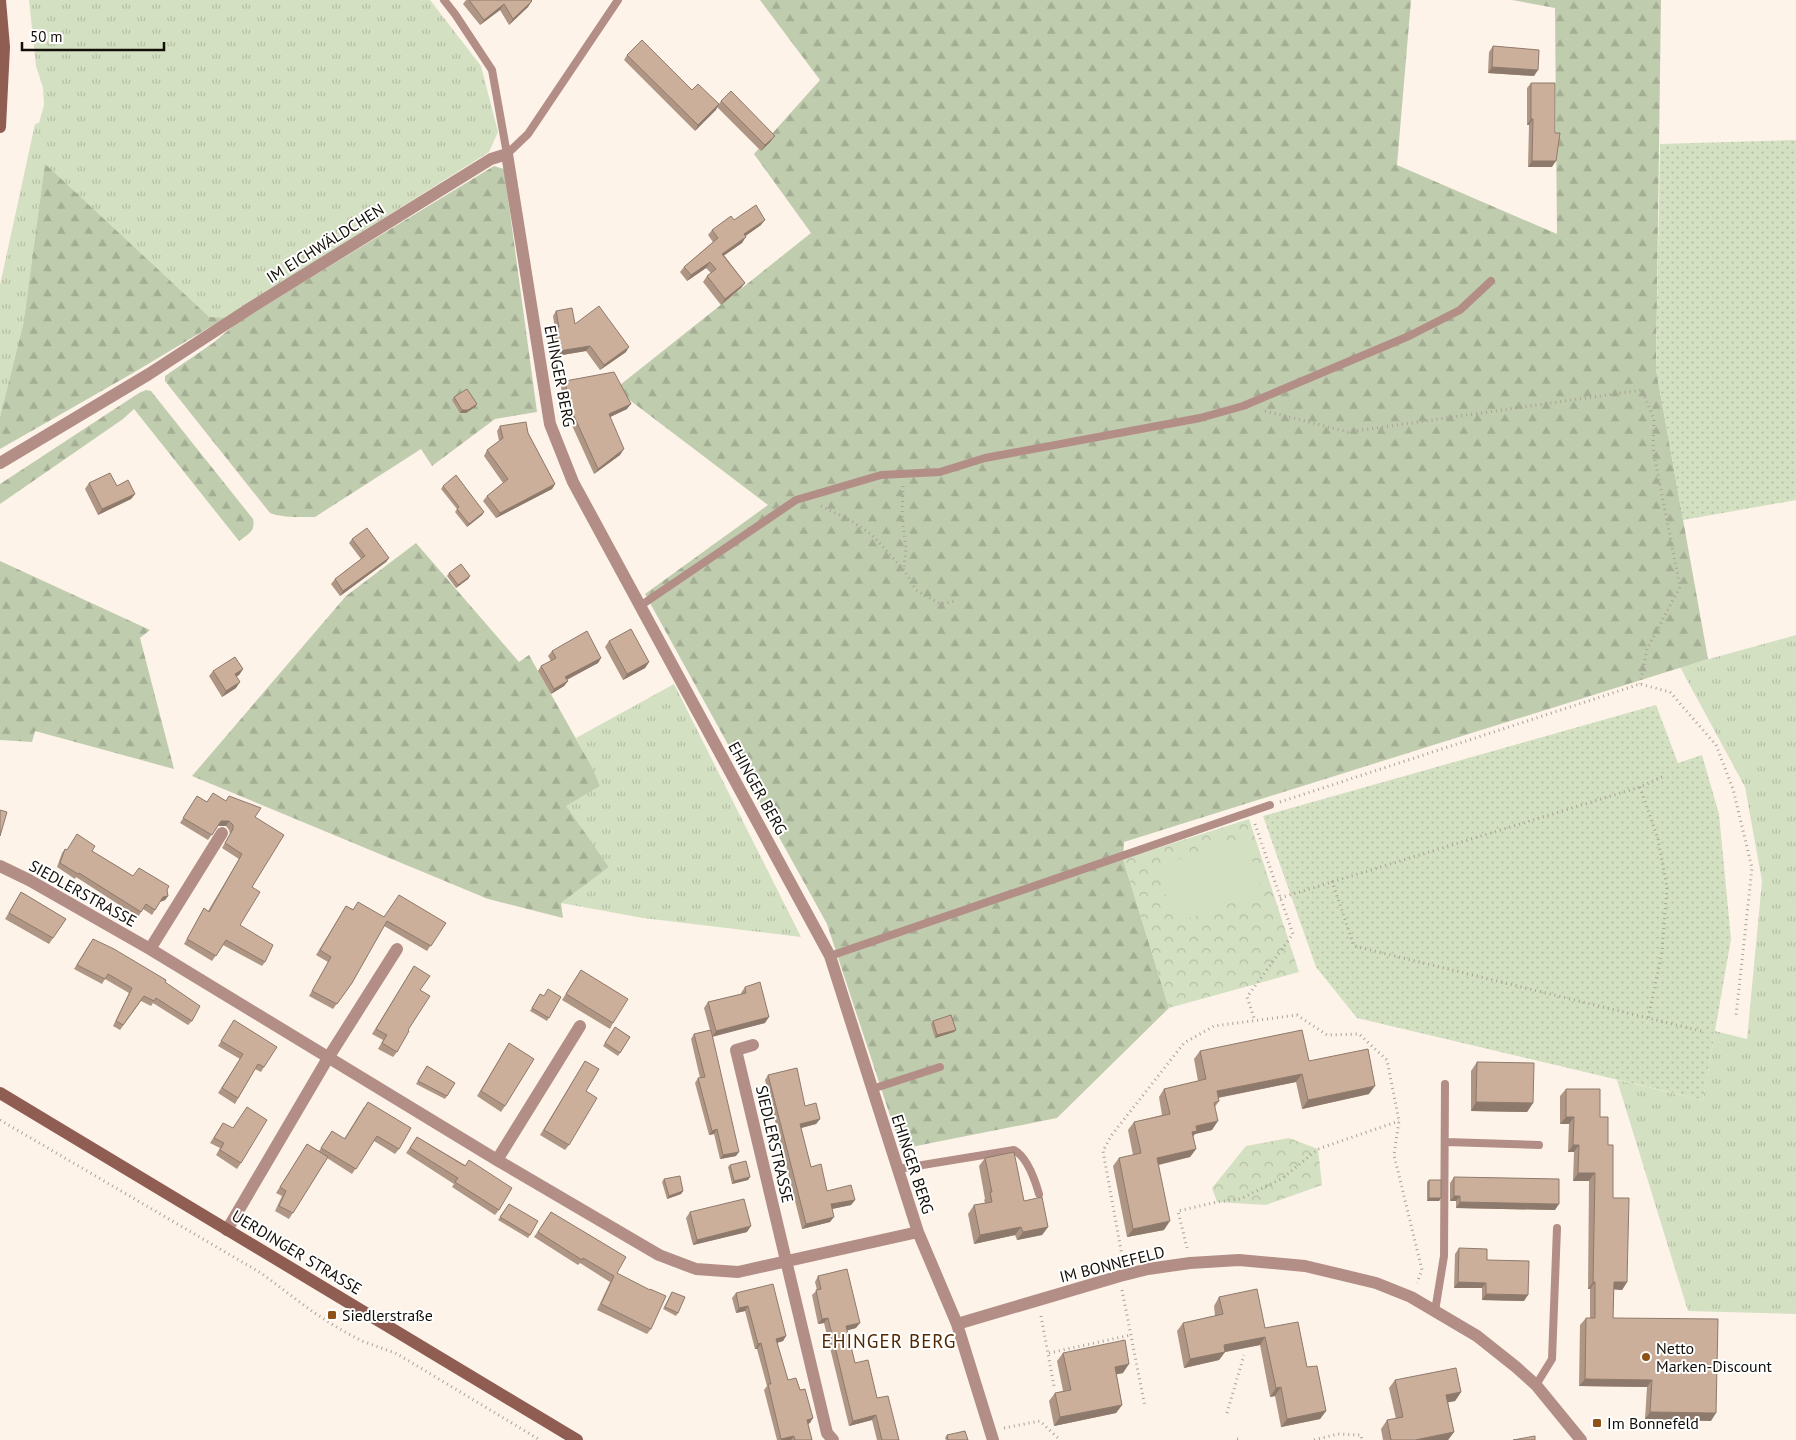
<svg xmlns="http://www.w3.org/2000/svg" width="1796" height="1440" viewBox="0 0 1796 1440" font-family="'PT Sans',sans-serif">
  <defs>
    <pattern id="grass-tufts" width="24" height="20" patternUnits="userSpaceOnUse" patternTransform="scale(1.25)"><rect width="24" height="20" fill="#d4e0c2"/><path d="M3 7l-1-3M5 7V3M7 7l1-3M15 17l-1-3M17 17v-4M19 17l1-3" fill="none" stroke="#b5bfa5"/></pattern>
    <pattern id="forest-firs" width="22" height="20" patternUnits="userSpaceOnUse" patternTransform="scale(1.25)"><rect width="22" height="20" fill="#c0ccae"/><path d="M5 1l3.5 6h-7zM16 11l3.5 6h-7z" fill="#a4ae94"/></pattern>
    <pattern id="park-crowns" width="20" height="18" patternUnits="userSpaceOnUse" patternTransform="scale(1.25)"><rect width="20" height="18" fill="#d4e0c2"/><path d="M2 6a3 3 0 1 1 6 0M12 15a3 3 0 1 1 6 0" fill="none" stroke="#b5bfa5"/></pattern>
    <pattern id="garden-dots" width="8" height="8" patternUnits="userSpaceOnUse" patternTransform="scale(1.25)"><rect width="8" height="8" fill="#d4e0c2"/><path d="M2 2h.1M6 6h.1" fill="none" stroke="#b5bfa5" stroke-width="1.8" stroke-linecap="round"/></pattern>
  </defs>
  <rect width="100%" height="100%" fill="#fdf3e9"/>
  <!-- grass -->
  <path fill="url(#grass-tufts)" d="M29,0h401l51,66 17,66 -9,20 -264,166 -201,3 -24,96v-132l35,-161 4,-1 5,-18 -1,-17 -7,-22z
    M1796,635v679l-108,-3 -71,-231 86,20 12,-69 32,8 15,-158 -17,-94 -65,-120z
    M674,684l127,253 -158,-19 -82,-15 48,-36 -44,-61 35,-20 -7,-17 -17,-31z"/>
  <!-- forest -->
  <path fill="url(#forest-firs)" d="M760,0h651l-14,165 160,69 -2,-226 -43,-8h149l-5,369 52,290 -584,183 -1,17 46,149 -112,110 -156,31 -74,-225 -182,-330 123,-89 -153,-116 196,-156 -57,-79 66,-74z
    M45,164l164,153 16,1 -92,55 -133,76v-32l24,-96z
    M494,166l10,3 33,243 -42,7 -63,47 -11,-17 -106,68c-15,0 -31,1 -45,-4l-105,-132v-5l48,-33 25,-21z
    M146,390l5,1 102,128c3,12 -6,16 -14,22l-105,-132 -11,10 -123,85v-20l139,-91z
    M416,543l103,119 10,-7 64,114 7,17 -34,20 43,61 -48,36 2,15 -75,-19 -296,-123 154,-180z
    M0,561l150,69 -10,8 34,131 -139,-38 -3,11 -32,-2z"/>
  <!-- park -->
  <path fill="url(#park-crowns)" d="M1249,819l50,153 -130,36 -46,-149z
    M1289,1138l29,11 4,36 -56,20 -49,-3 -5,-14 34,-42z"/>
  <!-- garden -->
  <path fill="url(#garden-dots)" d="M1796,140v360l-113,20 -27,-151 4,-225z
    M1656,705l22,58 24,-8 17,59 12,125 -28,161 -346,-82 -41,-51 -53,-151z"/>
  <!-- pitch -->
  <path fill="#d4e0c2" d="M1244,837l19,55 -88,31 -19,-56z"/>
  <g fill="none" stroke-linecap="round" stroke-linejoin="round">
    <!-- path -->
    <path stroke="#aaa299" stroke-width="3" stroke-dasharray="1 4" stroke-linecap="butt" d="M1265,411l83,21 294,-42 12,29 -1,30 27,138 -33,62 -7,35
      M903,486l-1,30 4,31 -2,22
      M821,506l29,14 21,14 33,36 12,20 24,14 16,-3
      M1640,787l18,52 9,48 -5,65 -14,67
      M1280,802l360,-118 30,8 46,53 17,44 19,79 -16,148
      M1255,824l38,110 -46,63 8,24
      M1332,881l22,65 351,86
      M1280,898l360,-111 24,-11
      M0,1120l261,153 52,39 25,16 24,13 33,12 14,8 131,79
      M1187,1248l-9,-37 39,-9 23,-3 43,-21 35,-29 81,-28
      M1123,1261l-20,-110 8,-15 73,-93 30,-17 83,-11 30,20 32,-1 28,26 12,61 -5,34 28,115 -5,13
      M1122,1290l23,117
      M1041,1316l13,70
      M1049,1353l82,-18
      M1227,1413l17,-58
      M1004,1428l36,-7 20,19
      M1237,1439l5,1
      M1314,1440l24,-6 23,1 1,5"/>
    <!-- lane -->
    <path stroke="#b38e87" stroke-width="8" d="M444,0l11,14 37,56 15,84
      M507,154l21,-20 90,-134
      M640,606l156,-106 85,-25 59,-3 45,-14 215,-40 43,-12 166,-70 51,-26 31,-29
      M830,956l440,-151
      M872,1089l68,-22
      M1446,1142l93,3
      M898,1169l116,-19c13,7 21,30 25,44
      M1435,1311l9,-55 1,-172
      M1536,1385l16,-26 5,-131"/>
    <!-- street -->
    <path stroke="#b38e87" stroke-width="12" d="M0,463l149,-89 103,-67 239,-148 16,-5 43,270 23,58 257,474 88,276 39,92 36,116
      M0,866l29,14 121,69 347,211 162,95 37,14 42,3 180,-40
      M150,949l72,-116
      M753,1045l-17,5 91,383 6,7
      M497,1160l83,-134
      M227,1230l101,-172 69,-109
      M957,1324l163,-48 28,-7 42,-6 49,-3 66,6 71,17 35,14 66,39 39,31 20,18 45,55"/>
    <!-- secondary -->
    <path stroke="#905d53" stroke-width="12" d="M0,127l4,-80 -4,-47
      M0,1093l577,347"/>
  </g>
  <!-- wall -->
  <path fill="#af9684" d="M466,0h65l-3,7 -19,18 -9,-15 -20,15 -17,-21z
    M1493,46l41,30 -46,-3 1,-21z
    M627,55l92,49 2,-3 50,40 -10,10 -44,-44 -22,24 -71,-71z
    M1531,83l21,84h-24l1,-42h-2v-37z
    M734,220l27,5 -16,11 -3,7 -18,12 21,28 -4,5 -20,17 -18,-23 4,-6 4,-3 -5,-5 -19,13 -7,-9 4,-5 29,-25 -5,-7 4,-5z
    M556,311l19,13 51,28 -26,18 -14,-19 -30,5 -5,-23 4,-5 -2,-12z
    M565,381l62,28 -17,8 10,38 -26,19 -29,-64 -4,-23z
    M454,397l21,10 -9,6h-6l-8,-13z
    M500,426l28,7 27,51 -3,5 -56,29 -13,-17 4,-5 16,-13 -19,-27 3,-6 12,-9 -2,-10z
    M89,483l28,3 18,8 -4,5 -33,16 -13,-26z
    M443,486l41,26 -2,3 -15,12 -12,-15 2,-3 -16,-20z
    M352,539l37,19 -3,4 -46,34 -9,-12 4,-5 26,-20 -12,-16z
    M449,573l21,3 -2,3 -12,9 -9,-12z
    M609,641l40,21 -4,6 -22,12 -18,-33z
    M552,651l49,7 -3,5 -31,17 1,1 -4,5 -13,8 -13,-23 3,-5 10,-5 -3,-5z
    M243,669l-4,6 -2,1 -1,12 -14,9 -13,-21 4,-5z
    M197,796l10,6 19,-1 29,16 -3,70 -12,38 25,37 -3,4 -39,-21 -11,16 -28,-17 20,-36 4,3 31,-52 -17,-11 8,-14 -1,-4 -3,-4h-8l-10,14 -28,-17z
    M65,849l2,1 25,1 41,25 34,14 1,6 -3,4 -5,2 -8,13 -9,-6 -5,8 -62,-40 -1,2 -18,-12 5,-14z
    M21,892l45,27 -17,25 -44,-25z
    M346,906l7,3 31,8 62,6 -19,28 -43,-25 -32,57 -19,26 -24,-13 19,-34 -12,-7z
    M90,943l75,39 27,39 -4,4 -35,-22 -2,3 -10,-5 -21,29 -7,-4 16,-33 -24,-14 -3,5 -28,-15z
    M414,966l6,24 -12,40 -11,22 -4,5 -15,-8 5,-9 -11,-6z
    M577,976l36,47 -3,6 -48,-29z
    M745,987l20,36 -53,13 24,120 -16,3 -6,-25 -5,1 -14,-52 3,-5h2l-9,-39 3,-5 16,-4 -6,-22 4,-6 33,-8v-1z
    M540,994l4,2 17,1 -14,24 -17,-10z
    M234,1020l30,47 -3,5 -6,-3 -20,35 -17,-11 22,-34 -22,-13z
    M933,1021l23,9 -2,2 -19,6 -4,-14z
    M615,1027l15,10 -12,19 -15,-10z
    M509,1043l-4,63 -4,6 -24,-16z
    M1200,1051l109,10 60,33 -67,15 -6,-27 -78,16 1,3 -4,6 -3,23 -17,4 -2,2 3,13 -6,8 -31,8 5,65 -37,7 -14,-71 6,-8 14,-3 -5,-25 6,-8 28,-7 -3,-18 5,-8 34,-8 -4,-22z
    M585,1061l1,30 -17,54 -4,5 -25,-15z
    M1477,1062l56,41 -6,9 -56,-1v-40z
    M427,1066l28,17 -10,16 -29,-15z
    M768,1075l37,31 15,13 -4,5 -15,4 10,39 16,24 28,9 -4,5 -19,4 -2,13 -28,7 -37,-149z
    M1566,1089l34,28 8,28 5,53 14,84 -5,8 -8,-1 -1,29 98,103 -66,-2 2,-32 -68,-1 1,-61 6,-7h4v-29h-2l1,-108h-16l1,-29h-6l1,-28h-9v-28z
    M364,1107l35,42 -4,5 -21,-13 -22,33 -25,-16 -38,61 -14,-8 7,-15 -6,-3 31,-49 12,7 13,-20 12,8z
    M223,1123l18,40 -4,6 -21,-14 4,-7 -10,-5z
    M417,1137l48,28 34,45 -4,5 -43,-28 2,-3 -48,-31z
    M985,1158l63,69 -6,8 -25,5 -2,-5 -41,9 -6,-30 6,-9 11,-2 -1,-3 1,-1 -6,-33z
    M730,1165l20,12 -2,3 -16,4 -4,-17z
    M1454,1177l101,33 -99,-2v-7h-6v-18z
    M664,1179l19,12 -2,3 -14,5 -5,-17z
    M1429,1180l12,18 -2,3h-12v-19z
    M509,1204l21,31 -2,3 -30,-18z
    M551,1212l66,61 34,56 -4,5 -50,-24 13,-28 -30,-19 -2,2 -44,-28z
    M690,1212l57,20 -54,13 -7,-27z
    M1459,1248l28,12 37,41 -42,-1v-12h-28l1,-34z
    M818,1276l38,52 -9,2 8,33 22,35 22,42h-22l-5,-20 -23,6 -25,-103 -6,1 -6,-29 5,-5 -2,-8z
    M672,1292l6,21 -2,3 -13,-7z
    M736,1293l50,43 -3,5 -6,2 11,37 22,43 -2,1 4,16h-35l-13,-50 3,-4 -10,-37h-2l-10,-38 -9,2 -4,-15z
    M1219,1297l46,31 42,39 19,44 -6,8 -39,8 -6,-31 -5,1 -10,-52 -35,7 -6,8 -35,8 -7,-37 6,-8 32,-7 -1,-10z
    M1063,1353l60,20 -7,1 6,31 -6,8 -62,13 -5,-25 6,-8 8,-2 -6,-30z
    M1395,1380l66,12 -6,9 -7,1 6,30 -6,8h-65l-2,-11 6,-9 9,-1 -7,-31z
    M947,1435l21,5h-22l-1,-2z"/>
  <!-- shaded-wall -->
  <path fill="#8e7a6c" d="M532,1l-4,6 -19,18 4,-6z
    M504,4l-4,6 -20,15 4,-5z
    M1492,67l46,3 -4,6 -46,-3z
    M719,104l-3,6 -21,21 3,-6z
    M1531,119h2l-4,6h-2z
    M775,136l-4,5 -10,10 4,-6z
    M1532,161h24l-4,6h-24z
    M765,220l-4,5 -21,15 4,-6z
    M746,237l-4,6 -23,16 3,-5z
    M710,262l-4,6 -19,13 4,-6z
    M745,283l-4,5 -20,17 4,-6z
    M590,346l-4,5 -30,5 3,-5z
    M629,347l-3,5 -26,18 4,-5z
    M477,404l-2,3 -9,6h-6l2,-3z
    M631,404l-4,5 -21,10 3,-5z
    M624,449l-4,6 -26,19 4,-5z
    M555,484l-3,5 -56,29 4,-5z
    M135,494l-4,5 -33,16 4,-6z
    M484,512l-2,3 -15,12 2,-3z
    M389,558l-3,4 -46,34 3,-5z
    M470,576l-2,3 -12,9 2,-3z
    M601,658l-3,5 -36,19 3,-5z
    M649,662l-4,6 -22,12 4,-6z
    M243,669l-4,6 -8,5 4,-6z
    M568,681l-4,5 -13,8 3,-5z
    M240,682l-4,6 -14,9 4,-6z
    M221,821h8l-3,5h-8z
    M168,896l-3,4 -5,2 3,-5z
    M769,1017l-4,6 -53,14 4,-6z
    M956,1030l-2,2 -19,6 2,-3z
    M1302,1074l-6,8 -85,17 6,-8z
    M1375,1086l-6,8 -67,15 6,-9z
    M1476,1102l57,1 -6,9 -56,-1z
    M1566,1117h8l-5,7h-9z
    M820,1119l-4,5 -19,5 3,-5z
    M1218,1121l-6,9 -17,4 -4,5 -5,1 10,-14z
    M717,1129l-3,5 -5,1 3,-4z
    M1573,1145h6l-5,7h-6z
    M1196,1149l-6,8 -38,9 5,-8z
    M739,1152l-3,4 -16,3 3,-4z
    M1578,1173h17l-6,8h-16z
    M750,1177l-2,3 -16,4 2,-3z
    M683,1191l-2,3 -14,5 2,-3z
    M1454,1196h6l-4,5h-6z
    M1429,1198h12l-2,3h-12z
    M855,1200l-4,5 -24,5 4,-6z
    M1460,1202l99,2 -4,6 -99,-2z
    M834,1217l-4,5 -28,7 4,-5z
    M1170,1221l-6,9 -37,7 6,-8z
    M751,1226l-4,6 -54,13 4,-5z
    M1021,1227l-6,8 -41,9 6,-9z
    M1048,1227l-6,8 -25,5 6,-8z
    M1458,1282l28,1 -4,5h-28z
    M1593,1282h2l-5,7h-2z
    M1614,1282h13l-5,8 -13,-1z
    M1486,1294l42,1 -4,6 -42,-1z
    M748,1306l-3,5 -9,2 3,-5z
    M828,1318l-4,5 -6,1 4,-5z
    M860,1323l-4,5 -14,4 4,-6z
    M786,1336l-3,5 -10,3 3,-5z
    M1265,1337l-5,8 -35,7 -6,8 -35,8 6,-9 34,-14z
    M761,1343l-4,6h-2l3,-5z
    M1129,1364l-6,9 -14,3 6,-9z
    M1585,1379l67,1 -5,7 -68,-1z
    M1281,1387l-6,9 -5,1 6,-9z
    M1461,1392l-6,9 -15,3 6,-9z
    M1122,1405l-6,8 -62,13 6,-9z
    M1326,1411l-6,8 -39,8 6,-8z
    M1650,1412l66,1 -5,8 -66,-2z
    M876,1415l-4,5 -23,6 4,-5z
    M813,1418l-3,5 -7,2 4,-5z
    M1454,1432l-6,8h-33z
    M794,1436l-3,4h-10v-1z"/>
  <!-- building -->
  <path fill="#cbaf9a" stroke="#8e7a6c" d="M469,0h62l1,1 -19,18 -9,-15 -20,16z
    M642,40l50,50 6,-6 21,20 -21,21 -71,-70z
    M1493,46l46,4 -1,20 -46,-3z
    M1531,83h24v50h5l-4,28h-24l1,-42h-2z
    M731,91l44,45 -10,9 -44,-44z
    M756,205l9,15 -21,14 2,3 -24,17 23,29 -20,16 -18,-23 9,-7 -6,-7 -19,13 -7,-8 34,-29 -6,-8 19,-14 3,4z
    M599,306l30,41 -25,18 -14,-19 -31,5 -4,-23 4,-1 -3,-16 16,-3 3,16z
    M614,372l17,32 -22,10 15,35 -26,20 -29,-64 -4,-24z
    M467,389l10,15 -9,6h-6l-8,-13z
    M526,422l2,11 27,51 -55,29 -13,-17 21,-17 -21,-29 16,-12 -3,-12z
    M110,473l7,13 11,-6 7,14 -33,15 -13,-26z
    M456,475l28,37 -15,12 -12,-15 2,-2 -16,-21z
    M367,528l22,30 -46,33 -8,-12 30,-23 -13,-17z
    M461,564l9,12 -12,9 -9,-12z
    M631,629l18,33 -22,12 -18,-33z
    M587,631l14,27 -36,19 3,4 -14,8 -13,-23 15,-8 -4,-7z
    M235,657l8,12 -8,5 5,8 -14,9 -13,-20z
    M213,793l13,8 3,-5 32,12 -6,9 29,18 -32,52 8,5 -20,33 33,20 -8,17 -39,-22 -10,16 -29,-17 17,-31 5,4 33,-58 -17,-11 8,-14v-4l-4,-4h-8l-9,14 -29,-17 14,-22 10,6z
    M0,810l7,2 -7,24z
    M77,834l18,12 -3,5 41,25 6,-8 30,18 -2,4 1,6 -5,1 -8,13 -9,-6 -5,8 -62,-39 -1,1 -18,-11 5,-14 2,1z
    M21,892l45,27 -13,19 -44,-25z
    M399,895l47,28 -15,23 -44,-25 -35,62 -15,21 -25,-13 19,-34 -11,-7 26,-44 7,4 5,-8 26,15z
    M93,939l21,10 52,31 -1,2 35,24 -8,15 -36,-23 -2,3 -10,-5 -21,29 -7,-4 16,-33 -24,-14 -3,5 -28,-14z
    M414,966l16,10 -10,14 10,6 -22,34 1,1 -12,21 -15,-9 5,-8 -11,-6z
    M581,970l47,29 -15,24 -47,-29z
    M760,982l9,35 -53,14 -8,-29 38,-9 -1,-6z
    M548,989l13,8 -12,21 -17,-10 8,-14 4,2z
    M951,1015l5,15 -19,5 -4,-14z
    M234,1020l43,27 -13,20 -6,-3 -20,34 -16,-10 21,-34 -22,-13z
    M615,1027l15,10 -10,16 -15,-10z
    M711,1030l28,122 -16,3 -6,-26 -5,2 -14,-53 7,-1 -11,-43z
    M1302,1030l7,31 59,-12 7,37 -67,14 -6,-26 -85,17 2,10 -5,2 4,18 -22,5 1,5 -5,1 4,17 -39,9 13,63 -37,8 -14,-71 22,-5 -7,-31 36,-8 -6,-25 42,-10 -6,-28z
    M509,1043l25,16 -29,47 -24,-15z
    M585,1061l14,8 -13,22 11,7 -28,47 -25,-15z
    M1477,1062l57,1 -1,40 -57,-1z
    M427,1066l28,17 -8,13 -29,-15z
    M797,1068l8,38 11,-3 4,16 -20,5 11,43 10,-3 6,27 24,-6 4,15 -24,4 3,13 -28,7 -38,-149z
    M1566,1089h34v28h8v28h5v53h16l-2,84h-13l-1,36 105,1 -2,94 -66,-1 2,-32 -67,-1 1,-61h9v-36h-2l2,-109h-17l1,-28h-6l1,-28h-8z
    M368,1102l43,26 -12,21 -22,-13 -21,33 -35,-21 11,-17 13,8z
    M247,1107l20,13 -26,43 -21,-13 4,-7 -10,-5 9,-15 10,5z
    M417,1137l48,29 4,-6 43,28 -13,22 -44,-28 3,-4 -48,-30z
    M307,1144l21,13 -35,56 -14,-7 7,-15 -6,-4z
    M1014,1152l10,49 18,-4 6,30 -25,5 -2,-5 -41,8 -6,-30 18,-3 -2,-10h2l-7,-34z
    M746,1161l4,16 -16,4 -4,-16z
    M680,1176l3,15 -14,5 -5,-17z
    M1454,1177l105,2v25l-99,-2v-6h-6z
    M1429,1180h12v18h-12z
    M744,1199l7,27 -54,14 -7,-28z
    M509,1204l29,17 -8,14 -30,-18z
    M551,1212l75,45 -9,16 33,17v-1l16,7 -15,33 -50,-25 13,-28 -31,-18 -1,2 -44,-28z
    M1459,1248l28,1v11l42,1 -1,34 -42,-1v-11l-28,-1z
    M847,1269l13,54 -14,3 9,37 13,-3 9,38 11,-2 11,44h-17l-6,-25 -23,6 -25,-103 -6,1 -6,-29 5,-1 -3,-13z
    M773,1284l13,52 -10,3 12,41 8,-2 4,12 5,-1 8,29 -6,2 5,20h-17l-1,-4 -13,3 -13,-55h3l-10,-41 -3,1 -10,-38 -9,2 -3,-15z
    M1257,1289l8,39 33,-6 9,45 10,-1 9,45 -39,8 -6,-32 -5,1 -11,-51 -41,8 1,7 -35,7 -7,-36 40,-9 -4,-17z
    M672,1292l13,5 -7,16 -13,-6z
    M1125,1340l4,24 -14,3 7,38 -62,12 -5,-24 16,-3 -8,-37z
    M1456,1368l5,24 -15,3 8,37 -39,8h-24l-4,-20 16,-3 -8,-37z
    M965,1431l3,9h-20l-1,-5z
    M1535,1436v4h-22z"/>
  <!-- markers -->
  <g fill="#8f5116" stroke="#fff" stroke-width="2">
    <rect x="327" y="1310" width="10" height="10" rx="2.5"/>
    <circle cx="1646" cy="1357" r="5"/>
    <rect x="1592" y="1418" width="10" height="10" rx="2.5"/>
  </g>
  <g text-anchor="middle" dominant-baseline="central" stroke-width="4" stroke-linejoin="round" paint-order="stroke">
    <!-- street labels -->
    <g font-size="16" fill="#130e08" stroke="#fff">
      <text transform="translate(325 243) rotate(-32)">IM EICHWÄLDCHEN</text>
      <text transform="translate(560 376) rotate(79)">EHINGER BERG</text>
      <text transform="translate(758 788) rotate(61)">EHINGER BERG</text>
      <text transform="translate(83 893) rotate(29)">SIEDLERSTRASSE</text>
      <text transform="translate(775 1144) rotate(77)">SIEDLERSTRASSE</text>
      <text transform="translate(913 1164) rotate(72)">EHINGER BERG</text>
      <text transform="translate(297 1252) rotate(31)">UERDINGER STRASSE</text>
      <text transform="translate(1112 1264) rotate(-14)">IM BONNEFELD</text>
    </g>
    <!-- poi labels -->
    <g font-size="16" fill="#130e08" stroke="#fff" text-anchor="start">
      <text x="342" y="1315">Siedlerstraße</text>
      <text x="1656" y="1348">Netto<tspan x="1656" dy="18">Marken-Discount</tspan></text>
      <text x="1607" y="1423">Im Bonnefeld</text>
    </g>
    <!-- quarter labels -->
    <g font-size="19" letter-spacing="1" fill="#502700" stroke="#fff">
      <text x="889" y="1341">EHINGER BERG</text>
    </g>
  </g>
  <!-- scale -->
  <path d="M22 42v8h142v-8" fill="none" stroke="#130e08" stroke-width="2.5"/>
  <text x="30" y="42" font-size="15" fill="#130e08" stroke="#ffffff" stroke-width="4" paint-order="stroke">50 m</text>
</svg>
